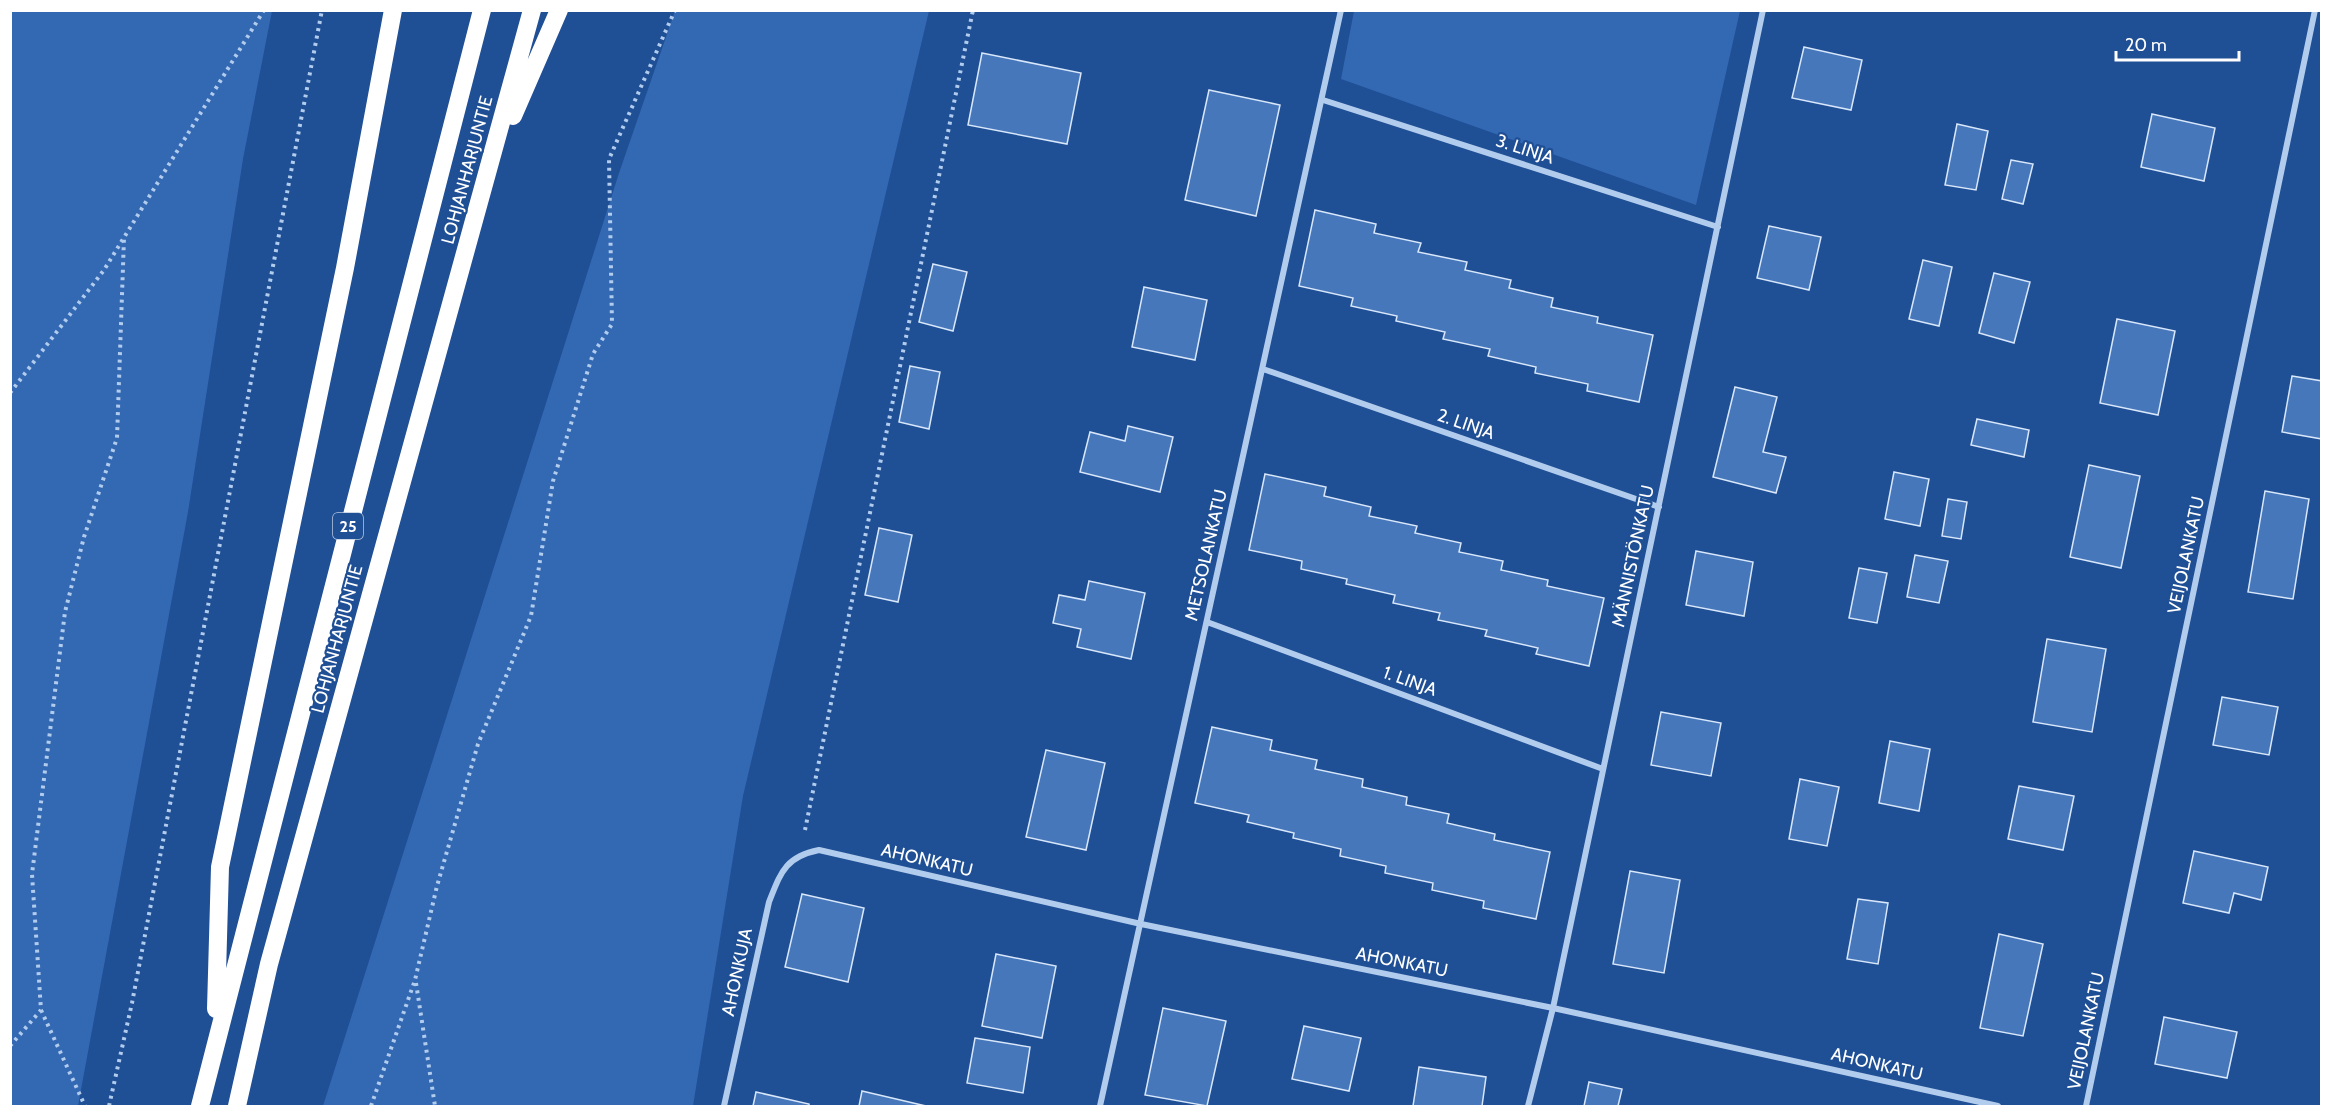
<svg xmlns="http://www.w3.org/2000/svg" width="2332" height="1117" viewBox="0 0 2332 1117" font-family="Cabin,sans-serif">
  <rect width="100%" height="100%" fill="#1f4f95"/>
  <!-- green -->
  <path fill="#3368b3" d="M10,11h262l-29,148 -55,353 -110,594h-67z
    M675,11h254l-186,785 -50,310h-370l296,-933z
    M1354,11h386l-44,194 -355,-126z"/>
  <!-- building -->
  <path fill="#4777bb" stroke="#d8e7fa" stroke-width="1.5" d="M1804,47l58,13 -11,50 -59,-12z
    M982,53l99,20 -14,71 -99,-19z
    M1209,90l71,15 -24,111 -71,-16z
    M2152,114l63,14 -11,53 -63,-14z
    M1957,124l31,7 -12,59 -31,-5z
    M2011,160l22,4 -10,40 -21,-5z
    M1315,210l61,14 -2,9 47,10 -3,9 49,10 -2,8 46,10 -2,8 44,10 -2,9 47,10 -1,6 56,12 -14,67 -52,-11 1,-7 -53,-11 1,-6 -48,-11 2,-7 -47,-10 2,-7 -49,-11 1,-5 -46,-10 2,-8 -54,-12z
    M1769,226l52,11 -12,53 -52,-12z
    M1923,260l29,7 -13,59 -30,-7z
    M933,264l34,8 -14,59 -34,-9z
    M1994,273l36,9 -16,61 -35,-10z
    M1144,287l63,13 -12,60 -63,-13z
    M2117,319l58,12 -17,84 -58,-12z
    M910,366l30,6 -11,57 -30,-7z
    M2292,376l30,5v58l-40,-7z
    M1735,387l42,10 -14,55 23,5 -10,36 -63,-16z
    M1977,419l52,11 -5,27 -53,-12z
    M1128,426l45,11 -13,55 -80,-20 10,-40 35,9z
    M2089,465l51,11 -19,92 -51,-11z
    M1894,472l35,7 -9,47 -35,-7z
    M1265,474l61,13 -2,9 47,11 -2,9 48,10 -2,7 46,10 -2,9 44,9 -2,9 47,10 -1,6 57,12 -15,68 -53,-12 2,-6 -53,-12 2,-6 -49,-10 2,-7 -47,-10 2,-8 -49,-11 1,-5 -46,-10 1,-8 -53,-11z
    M2265,491l44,8 -16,100 -45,-7z
    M1948,499l19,3 -6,37 -19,-3z
    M879,528l33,7 -14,67 -33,-7z
    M1696,551l57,11 -9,54 -58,-11z
    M1915,555l33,6 -9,42 -32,-6z
    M1859,568l28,5 -10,50 -28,-5z
    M1089,581l56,12 -14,66 -54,-12 4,-18 -28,-6 6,-28 26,5z
    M2047,639l59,10 -14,83 -59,-10z
    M2222,697l56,10 -9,48 -56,-10z
    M1661,712l60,11 -10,53 -60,-11z
    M1212,727l60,13 -2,10 47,10 -2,9 48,10 -1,8 45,10 -1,8 43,9 -2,9 48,11 -1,6 56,12 -14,67 -53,-11 1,-7 -52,-11 1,-7 -48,-10 1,-7 -46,-10 1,-7 -48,-11 1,-5 -47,-11 2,-7 -54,-12z
    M1890,741l40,8 -11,62 -40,-8z
    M1046,750l59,13 -19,87 -60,-13z
    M1800,779l39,8 -12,59 -38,-7z
    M2019,786l55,10 -11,54 -55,-11z
    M2194,851l74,16 -7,33 -27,-7 -5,20 -46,-10z
    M1630,871l50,9 -16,93 -51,-9z
    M802,894l62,14 -16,74 -63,-15z
    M1858,899l30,4 -10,61 -31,-5z
    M1999,934l44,10 -20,92 -43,-8z
    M996,954l60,12 -14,72 -60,-12z
    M1163,1008l63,13 -19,85 -62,-11z
    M2164,1017l73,15 -10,46 -72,-14z
    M1304,1026l57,12 -12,53 -57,-12z
    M975,1038l55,9 -7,46 -56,-10z
    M1419,1067l67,10 -4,29h-69z
    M1589,1082l33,7 -4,17h-34z
    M862,1091l64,15h-67z
    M756,1092l53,12v2h-56z"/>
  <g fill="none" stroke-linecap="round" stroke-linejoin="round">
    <!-- path -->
    <path stroke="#b2ccee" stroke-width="4" stroke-dasharray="3 4.5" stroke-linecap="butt" d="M10,393l94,-123 160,-260
      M805,830l168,-820
      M416,983l19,123
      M41,1010l44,96
      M10,1046l31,-36 -9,-136 33,-262 19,-75 33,-99 7,-200
      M109,1106l23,-103 190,-993
      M371,1106l44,-126 22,-94 41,-142 53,-128 22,-135 40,-127 19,-30 -3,-165 66,-149"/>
    <!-- street -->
    <path stroke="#b2ccee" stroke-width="6" d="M1323,100l395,127
      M1263,369l396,138
      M1207,622l396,147
      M724,1106l45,-204c12,-30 16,-45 50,-52l322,74 412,84 445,98
      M1100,1106l241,-1096
      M1528,1106l25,-98 210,-998
      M2086,1106l229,-1096"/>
    <!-- highway -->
    <path stroke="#fff" stroke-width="18" d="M513,116l46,-106
      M216,1009l4,-142 125,-599 48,-258
      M200,1106l282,-1096
      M237,1106l32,-142 263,-954"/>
  </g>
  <g text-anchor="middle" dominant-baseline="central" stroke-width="4.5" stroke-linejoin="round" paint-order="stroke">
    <!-- shield labels -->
    <rect fill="#1f4f95" stroke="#bccadf" stroke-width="1.5" x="333" y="513" width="30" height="26" rx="4.5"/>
    <g font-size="16" font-weight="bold" fill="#fff">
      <text x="348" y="526">25</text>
    </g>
    <!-- street labels -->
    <g font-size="18" fill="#fff" stroke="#1f4f95">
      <text transform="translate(1525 149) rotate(18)">3. LINJA</text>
      <text transform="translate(467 170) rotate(-75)">LOHJANHARJUNTIE</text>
      <text transform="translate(1466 424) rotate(19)">2. LINJA</text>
      <text transform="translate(1206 555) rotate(-77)">METSOLANKATU</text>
      <text transform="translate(2186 555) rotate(-78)">VEIJOLANKATU</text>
      <text transform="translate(1633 556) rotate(-78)">MÄNNISTÖNKATU</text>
      <text transform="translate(337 639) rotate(-75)">LOHJANHARJUNTIE</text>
      <text transform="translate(1410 681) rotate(20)">1. LINJA</text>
      <text transform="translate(927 860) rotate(13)">AHONKATU</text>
      <text transform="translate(1402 962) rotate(11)">AHONKATU</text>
      <text transform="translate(737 972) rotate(-78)">AHONKUJA</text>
      <text transform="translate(2086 1031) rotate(-78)">VEIJOLANKATU</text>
      <text transform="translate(1877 1064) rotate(13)">AHONKATU</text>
    </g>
  </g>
  <!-- border -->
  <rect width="2332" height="1117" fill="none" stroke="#ffffff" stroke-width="24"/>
  <!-- scale -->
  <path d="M2116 51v9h123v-9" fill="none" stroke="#ffffff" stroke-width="3"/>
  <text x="2125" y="51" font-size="18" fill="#ffffff" stroke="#1f4f95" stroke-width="4.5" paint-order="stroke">20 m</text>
</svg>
